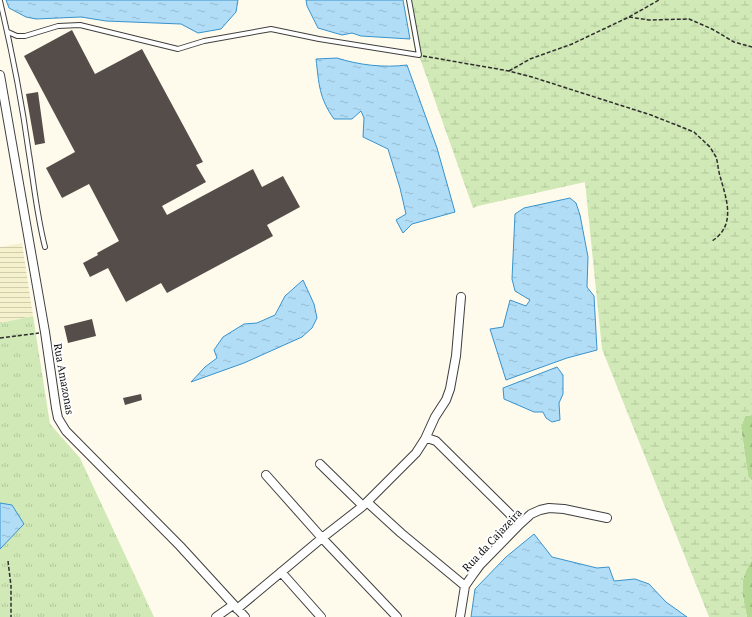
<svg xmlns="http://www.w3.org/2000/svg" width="752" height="617" viewBox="0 0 752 617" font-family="'PT Serif',serif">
  <defs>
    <pattern id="farmland-rules" width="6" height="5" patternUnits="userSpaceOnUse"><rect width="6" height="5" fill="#f4f1cc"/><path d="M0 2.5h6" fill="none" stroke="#d0cdae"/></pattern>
    <pattern id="grass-tufts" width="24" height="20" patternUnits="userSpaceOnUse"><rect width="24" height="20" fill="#d1e9b6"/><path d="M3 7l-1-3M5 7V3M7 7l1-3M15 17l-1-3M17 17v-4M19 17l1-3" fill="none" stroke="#b2c79b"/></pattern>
    <pattern id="forest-firs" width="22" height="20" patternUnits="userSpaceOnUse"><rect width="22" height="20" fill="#b4d995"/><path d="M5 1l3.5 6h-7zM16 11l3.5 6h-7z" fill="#9ab97f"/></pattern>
    <pattern id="wetland-marsh" width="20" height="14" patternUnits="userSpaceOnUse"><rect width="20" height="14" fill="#d1e9b6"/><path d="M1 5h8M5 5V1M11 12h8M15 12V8" fill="none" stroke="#b2c79b"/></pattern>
    <pattern id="water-ripples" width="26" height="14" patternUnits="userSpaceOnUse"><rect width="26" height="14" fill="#b1ddf6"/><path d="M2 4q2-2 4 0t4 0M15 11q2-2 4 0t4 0" fill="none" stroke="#97bcd2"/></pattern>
  </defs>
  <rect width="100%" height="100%" fill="#fffbec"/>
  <!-- farmland -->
  <path fill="url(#farmland-rules)" d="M22,243l11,73 -33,7v-76z"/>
  <!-- grass -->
  <path fill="url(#grass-tufts)" d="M33,316l17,108 30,34 74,159h-154v-68l23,-25 -11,-19 -12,-2v-180z"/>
  <!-- forest -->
  <path fill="url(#forest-firs)" d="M752,415v66l-4,-5 -7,-49 4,-11z
    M752,560v57h-5c-5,-24 -9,-36 5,-57z"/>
  <!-- wetland -->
  <path fill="url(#wetland-marsh)" d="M406,0h346v415l-7,1 -4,12 7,48 4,5v79c-14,21 -10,33 -5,57h-38l-107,-268 -17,-167 -107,24 -5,2 -52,-147 -6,-10z"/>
  <!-- water -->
  <path fill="url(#water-ripples)" stroke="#3893cd" d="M6,0h232l-2,12 -15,17 -23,4 -17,-9 -75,-3 -25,-4 -45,2 -10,-2 -17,-9z
    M306,0h97l7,39 -49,-3 -9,-3 -10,2 -24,-7 -11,-22z
    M337,58c22,7 47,10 70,7l30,83 18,64 -43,12 -9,9 -7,-13 10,-6 -6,-26 -12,-39 -25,-12 1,-19 -3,-7 -9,8h-18c-15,-21 -15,-35 -18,-60z
    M570,198l6,5 4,12 8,42 -1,30 7,9 3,54 -30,8 -61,22 -16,-51 13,-2 7,-27 16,6 4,-6 -15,-9 -3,-12 3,-65 9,-6z
    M303,280l11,24 3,14 -5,10 -10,9 -58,26 -53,19 14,-15 12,-9 -3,-8 9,-13 21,-13 13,-1 18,-8 10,-19z
    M557,367l6,8v19l-4,9 1,17 -8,2 -6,-4 -3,-6h-9l-30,-13 -1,-11z
    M0,503l12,2 12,19 -24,25z
    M534,534l18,23 45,11 12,-1 5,14 21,-2 14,5 17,18 21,15h-216l4,-28 31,-32z"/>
  <!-- building -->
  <path fill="#554d49" d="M72,30l23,44 47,-25 61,113 -7,3 10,17 -44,24 5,9 86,-46 9,18 21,-11 17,31 -33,18 6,11 -106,57 -6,-10 -35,19 -18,-34 -18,9 -7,-14 15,-8 -1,-2 22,-12 -30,-57 -27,14 -16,-30 29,-16 -51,-96z
    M38,92l7,51 -10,2 -9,-51z
    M92,319l4,17 -28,7 -4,-17z
    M141,394l1,6 -17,5 -2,-7z"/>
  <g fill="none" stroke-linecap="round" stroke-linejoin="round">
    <!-- lane casing -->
    <g stroke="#3f3f3f" stroke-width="6">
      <path id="lane" d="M0,1c12,50 22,102 29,153 5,31 8,62 16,93
        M8,32l9,4h8l33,-10 22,-1 98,24 26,-8 67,-12 48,10 100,16 -10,-55"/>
    </g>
    <!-- street casing -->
    <g stroke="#3f3f3f" stroke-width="10">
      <path id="street" d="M0,75l45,257 11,76 2,10 8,13 114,115 65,71
        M425,439h5l6,2 84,83
        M320,464l43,42
        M266,475l56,63 75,79
        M367,502l34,31 64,53
        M281,572l40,45
        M237,609l85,-71 41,-32 53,-53 9,-14 10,-22 11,-17 4,-11 6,-33 5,-59
        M216,617l17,-12
        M460,617l5,-31 7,-10 8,-11 40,-41 11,-10 9,-4 9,-2 15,1 43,9"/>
    </g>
    <!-- path -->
    <path stroke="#2e2e2e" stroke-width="1.5" stroke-dasharray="4 2" stroke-linecap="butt" d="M629,17l20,3 40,-1 23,10 22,13 18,5
      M423,56l86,15 23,6 119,38 43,17 16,15 6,10c2,6 2,13 4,19 6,22 17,49 -8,65
      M509,71l21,-12 42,-15 57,-27 30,-17
      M0,338l39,-5
      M8,561l3,25v31"/>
    <!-- lane -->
    <use href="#lane" stroke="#fff" stroke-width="4"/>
    <!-- street -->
    <use href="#street" stroke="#fff" stroke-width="8"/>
  </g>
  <g text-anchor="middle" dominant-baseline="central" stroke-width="4" stroke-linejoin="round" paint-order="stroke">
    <!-- street labels -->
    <g font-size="11" fill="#0c0c0c" stroke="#fff">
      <text transform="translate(64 379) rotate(80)">Rua Amazonas</text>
      <text transform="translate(492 540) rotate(-47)">Rua da Cajazeira</text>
    </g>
  </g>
</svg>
